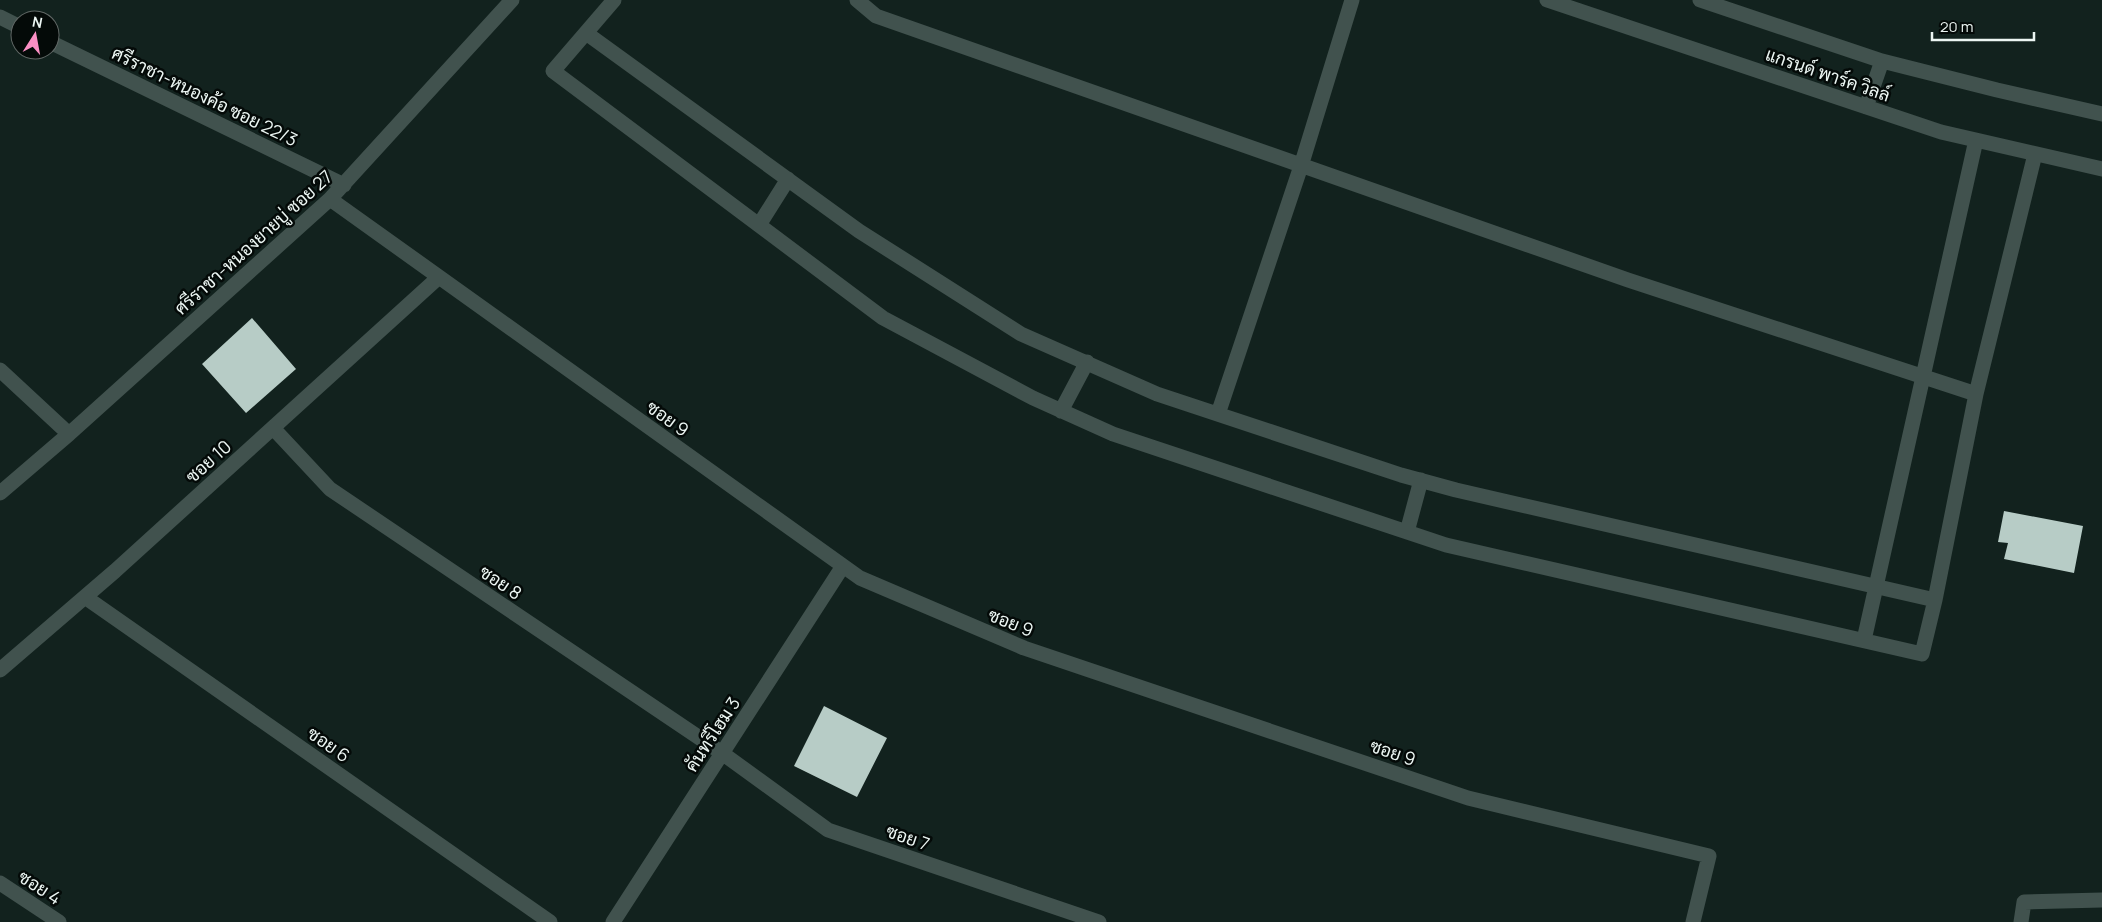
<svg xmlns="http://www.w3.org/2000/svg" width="2102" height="922" viewBox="0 0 2102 922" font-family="Manrope,Sarabun,sans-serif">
  <rect width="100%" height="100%" fill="#12221e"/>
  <!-- building -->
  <path fill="#b7ccc6" d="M252,318l44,51 -50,44 -44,-49z
    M2004,511l79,15 -9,47 -70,-14 4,-16 -10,-1z
    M824,706l63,32 -30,59 -63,-31z"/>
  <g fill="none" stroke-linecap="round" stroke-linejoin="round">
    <!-- lane -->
    <path stroke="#41524e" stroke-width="15" d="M2021,922l3,-20 78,-2"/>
    <!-- street -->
    <path stroke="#41524e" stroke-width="15" d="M614,0l-61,71 330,247 150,80 80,36 333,111 476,109 13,-54 41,-206 59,-240
      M857,0l19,16 752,264 348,114
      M1547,0l394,132 161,37
      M1700,0l182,61 115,29 105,24
      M0,17l20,10
      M586,33l273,198 162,103 136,60 244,81 55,15 479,110
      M50,42l294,143
      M1866,107l16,-46
      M330,199l530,379 164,70 444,150 241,58 -16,66
      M759,225l29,-46
      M0,370l69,64
      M1061,411l26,-49
      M1218,414l83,-248 51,-166
      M273,428l57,61 392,264 106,77 271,92
      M0,493l69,-59 261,-235 182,-199
      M1407,532l14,-52
      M85,597l465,325
      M1864,640l112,-500
      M0,670l115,-99 324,-294
      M0,883l59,39
      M613,922l230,-356"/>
  </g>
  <g text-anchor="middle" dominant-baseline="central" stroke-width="5" stroke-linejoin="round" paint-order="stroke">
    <!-- street labels -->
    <g font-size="18" fill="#ecf6f3" stroke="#040a08">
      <text transform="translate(1828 74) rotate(19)">แกรนด์ พาร์ค วิลล์</text>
      <text transform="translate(205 96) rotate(26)">ศรีราชา-หนองค้อ ซอย 22/3</text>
      <text transform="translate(253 242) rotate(-42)">ศรีราชา-หนองยายบู่ ซอย 27</text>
      <text transform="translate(668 418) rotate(36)">ซอย 9</text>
      <text transform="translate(208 461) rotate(-42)">ซอย 10</text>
      <text transform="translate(501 582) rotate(34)">ซอย 8</text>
      <text transform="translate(1011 622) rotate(22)">ซอย 9</text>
      <text transform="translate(712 734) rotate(-57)">คันทรีโฮม 3</text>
      <text transform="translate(329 744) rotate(35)">ซอย 6</text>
      <text transform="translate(1393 752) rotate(19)">ซอย 9</text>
      <text transform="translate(908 837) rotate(19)">ซอย 7</text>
      <text transform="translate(40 887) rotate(33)">ซอย 4</text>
    </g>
  </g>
  <!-- north arrow -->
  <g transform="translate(35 35) rotate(11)"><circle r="24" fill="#040a08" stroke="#616866"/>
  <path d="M0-4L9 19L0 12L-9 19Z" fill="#fb8fc4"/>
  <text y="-8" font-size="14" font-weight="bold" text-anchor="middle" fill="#ecf6f3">N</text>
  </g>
  <!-- scale -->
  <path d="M1932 32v8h102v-8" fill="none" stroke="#ecf6f3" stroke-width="2.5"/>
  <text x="1940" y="32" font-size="15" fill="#ecf6f3" stroke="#040a08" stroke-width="4" paint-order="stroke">20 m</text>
</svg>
